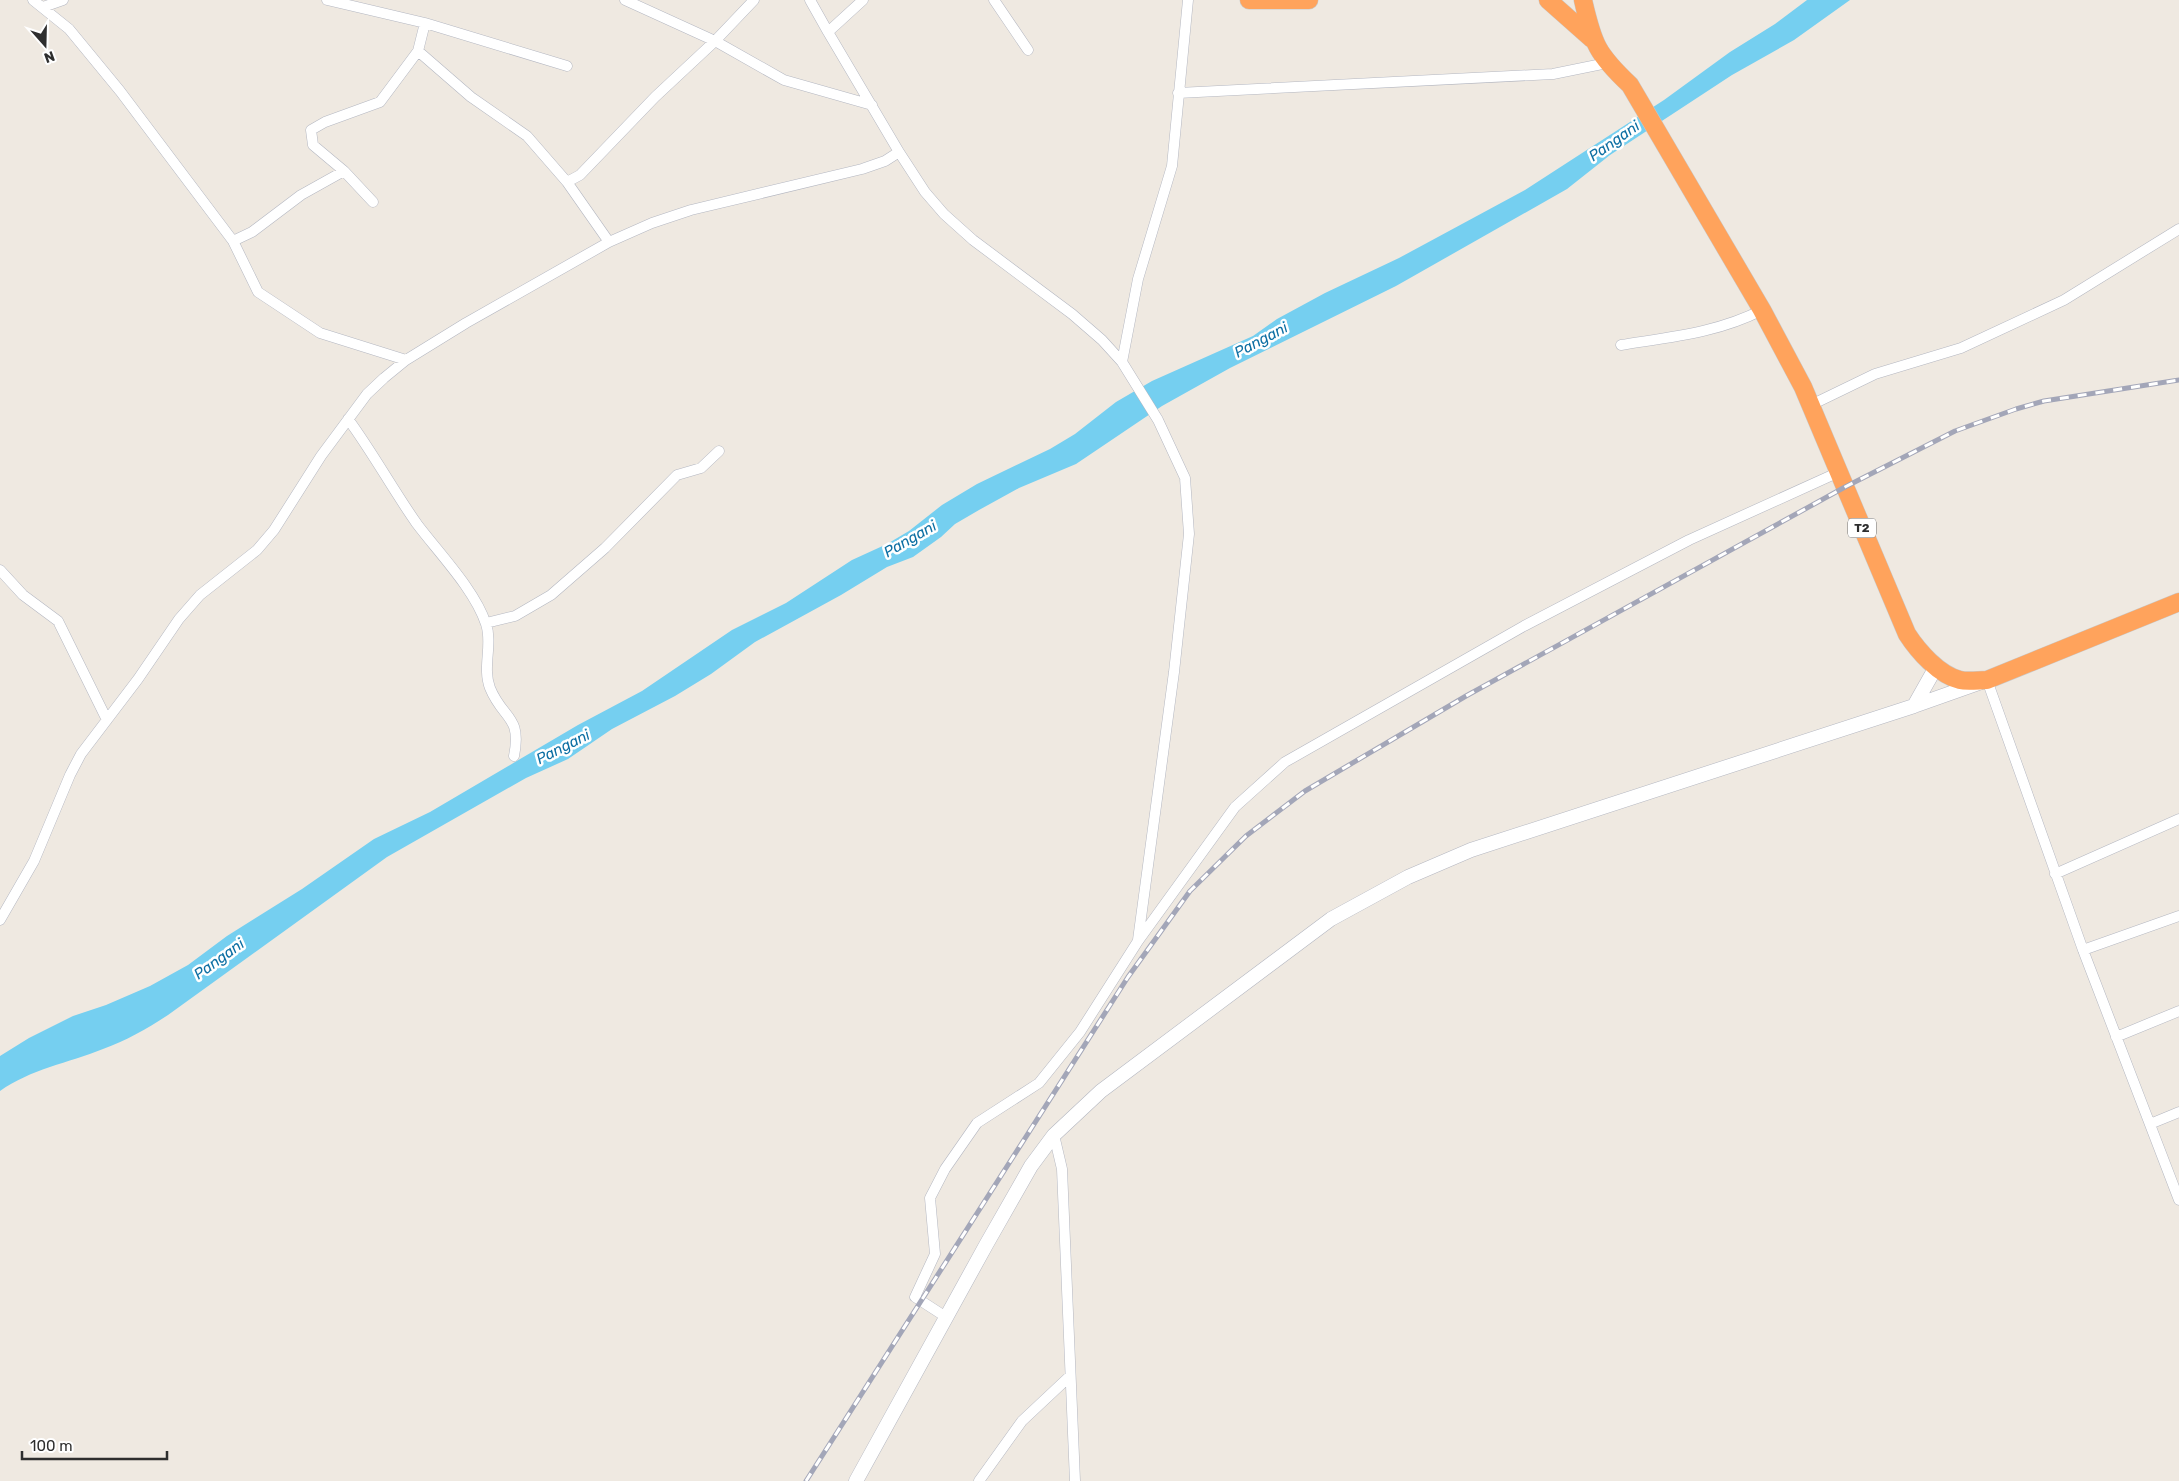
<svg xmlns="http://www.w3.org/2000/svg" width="2179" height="1481" viewBox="0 0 2179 1481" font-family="Rubik,sans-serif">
  <rect width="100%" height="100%" fill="#efe9e1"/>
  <!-- water -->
  <path fill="#75cff0" d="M1807,0h43l-56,40 -62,35 -122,80 -43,34 -171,97 -166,82 -68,38 -86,58 -57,24 -40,22 -24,14 -14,13 -28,20 -26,10 -46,28 -86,47 -44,32 -36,22 -63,33 -44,30 -42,19 -139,79 -219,158c-20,13 -42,26 -65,34 -35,14 -72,20 -103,42v-35l29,-18 44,-22 33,-11 44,-19 38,-21 39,-29 75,-47 72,-50 56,-27 148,-87 64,-34 90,-61 54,-27 66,-43 35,-16 22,-13 33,-26 35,-21 73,-35 25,-15 41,-32 36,-21 101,-45 24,-17 48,-26 74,-35 126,-68 139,-90 66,-48 45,-28z"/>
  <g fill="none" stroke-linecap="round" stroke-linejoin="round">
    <!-- street casing -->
    <g stroke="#b4b7c1" stroke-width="11">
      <path id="street" d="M33,0l36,29 51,62 113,150 25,51 62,41 86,27
        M327,0l98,23 142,43
        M625,0l90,41 69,39 88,25
        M810,0l18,32
        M863,0l-35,32 71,120 26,40 19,22 29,26 99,74 30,26 20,22 36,58 27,58 4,56 -15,138 -36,268
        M994,0l34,50
        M43,7l20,-7
        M418,51l53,46 56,39 40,46 42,60
        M1178,93l375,-19 54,-11
        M567,182l13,-7 75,-78 60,-56 39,-41
        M373,202l-29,-31 -31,-26 -2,-15 14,-8 55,-20 38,-51 7,-28
        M233,241l19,-9 49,-37 43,-24
        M1621,345c49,-8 96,-12 141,-35
        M1122,362l16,-83 34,-113 16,-166
        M1811,405l64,-31 86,-26 103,-48 115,-71
        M348,419c25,34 45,71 69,105 21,28 58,66 69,100 7,20 -4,43 4,64 13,32 32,27 24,68
        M0,570l23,25 35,26 49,99
        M486,623l29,-7 36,-21 54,-47 72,-73 24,-7 18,-17
        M1987,680l96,270 96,250
        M2055,874l124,-55
        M0,920l34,-59 36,-86 11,-21 57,-75 41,-60 21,-24 57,-45 17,-20 47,-74 46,-62 17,-16 22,-18 60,-37 143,-81 43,-19 39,-13 171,-41 23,-8 14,-9
        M2083,950l96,-34
        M2116,1037l63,-26
        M2150,1124l29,-12
        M1054,1135l8,34 13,312
        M946,1317l-31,-20 20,-43 -5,-56 15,-29 32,-46 62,-40 41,-51 58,-91 97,-134 50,-45 239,-136 165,-86 150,-68
        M979,1481l43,-60 48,-45"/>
    </g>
    <!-- secondary casing -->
    <g stroke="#b4b7c1" stroke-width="15">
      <path id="secondary" d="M1914,706l22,-39
        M856,1481l130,-236 45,-79 23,-31 47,-44 230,-172 77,-42 63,-27 443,-144 65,-23"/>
    </g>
    <!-- highway casing -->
    <g stroke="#c9c9c9" stroke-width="19">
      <path id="highway" d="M1249,0h60
        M1548,0l44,39
        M1583,0c10,44 14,54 47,85l132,225 41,77 104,247c11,17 32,41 53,46 8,2 19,0 27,0l192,-78"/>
    </g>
    <!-- street -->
    <use href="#street" stroke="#fff" stroke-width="10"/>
    <!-- secondary -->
    <use href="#secondary" stroke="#fff" stroke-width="14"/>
    <!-- highway -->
    <use href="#highway" stroke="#ffa35c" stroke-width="18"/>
    <!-- rail casing -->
    <g stroke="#a3a6b8" stroke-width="5">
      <path id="rail" d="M806,1481l322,-504 62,-86 56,-55 59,-45 161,-95 379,-209 110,-56 61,-22 28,-8 135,-21"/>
    </g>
    <!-- rail -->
    <use href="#rail" stroke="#fff" stroke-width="3" stroke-dasharray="9" stroke-linecap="butt"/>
  </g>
  <g text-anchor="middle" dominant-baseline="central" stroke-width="5" stroke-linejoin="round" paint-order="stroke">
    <!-- shield labels -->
    <rect fill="#fff" stroke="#6d6d6d" stroke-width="1" x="1848" y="518.5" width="28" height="19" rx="4"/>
    <g font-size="12" font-weight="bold" fill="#2e2e2e">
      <text x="1862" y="528">T2</text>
    </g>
    <!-- water labels -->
    <g font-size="15" font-style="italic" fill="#0d6fa3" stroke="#fff">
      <text transform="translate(1614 141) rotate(-35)">Pangani</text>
      <text transform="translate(1261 340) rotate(-28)">Pangani</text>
      <text transform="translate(910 539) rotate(-30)">Pangani</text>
      <text transform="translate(563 747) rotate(-27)">Pangani</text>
      <text transform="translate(219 959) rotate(-36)">Pangani</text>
    </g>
  </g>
  <!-- north arrow -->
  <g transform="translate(45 45) rotate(160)" stroke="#ffffff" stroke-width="4" paint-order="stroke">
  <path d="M0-4L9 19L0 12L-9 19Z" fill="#2e2e2e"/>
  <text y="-8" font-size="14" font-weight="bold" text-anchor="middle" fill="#2e2e2e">N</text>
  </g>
  <!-- scale -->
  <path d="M22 1451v8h145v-8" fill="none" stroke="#2e2e2e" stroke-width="2.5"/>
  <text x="30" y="1451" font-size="15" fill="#2e2e2e" stroke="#ffffff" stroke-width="4" paint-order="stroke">100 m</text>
</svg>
